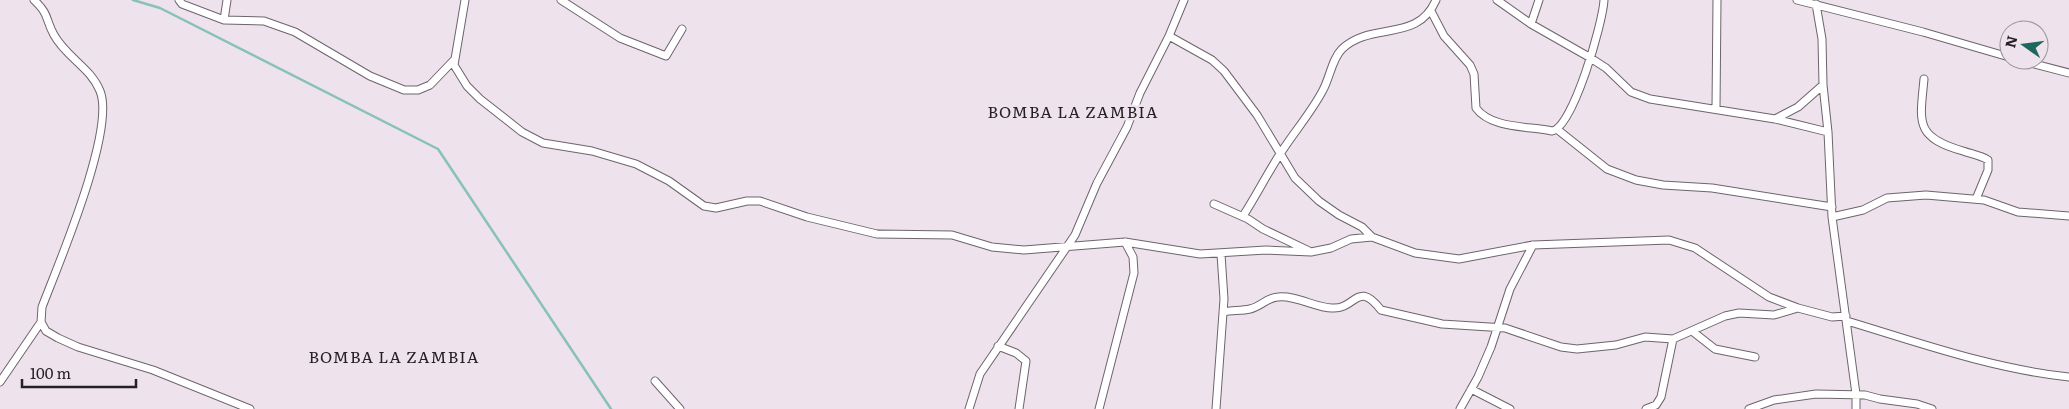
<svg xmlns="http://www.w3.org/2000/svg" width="2069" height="409" viewBox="0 0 2069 409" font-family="Literata,serif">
  <rect width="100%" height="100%" fill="#eee3ec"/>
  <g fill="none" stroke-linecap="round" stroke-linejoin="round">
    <!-- stream -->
    <path stroke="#88c1b7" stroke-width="2.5" d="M133,0l27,8 278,141 173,260"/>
    <!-- street casing -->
    <g stroke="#6d646c" stroke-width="9">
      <path id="street" d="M34,0c16,15 11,19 20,35 12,22 37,33 46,56 16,39 -42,174 -58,216l-1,15 5,9 12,7 20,9 75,23 97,39
        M179,0l3,4 42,16 40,1 31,11 75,44 34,14h14l12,-5 24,-25
        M465,0l-11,65 13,21 13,13 42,33 21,11 49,8 44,13 33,17 35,25 12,2 31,-7h13l47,16 70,17 75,1 40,12 32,3 101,-8 75,12 66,-4 45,2 20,-4 20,-9 21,-2 43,16 44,6 74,-14 136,-5 26,8 74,49 29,11 34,9 14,-1
        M561,0l59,38 46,18 16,-27
        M1497,0l34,24 58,33 17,11 25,24 19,7 125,20 53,13
        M1797,0l126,32 86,25
        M1816,4l6,35 1,46 5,47 4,85 24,177v15
        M1431,11l13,25 26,29 4,9 2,34c15,21 54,18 76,23 21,-3 51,-109 52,-131
        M224,20l3,-20
        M1531,24l8,-24
        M1169,36l43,24 12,11 33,44 38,63 24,23 20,14 23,12 10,10
        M2019,60l50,13
        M1924,79c-4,43 -10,58 39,72 8,3 17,4 25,9v10l-12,29
        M1716,109l1,-109
        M1775,119l23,-12 25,-22
        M1558,130l49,39 29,11 27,5 49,3 120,19
        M1214,204l34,15 15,10 46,22
        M1243,216c13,-20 24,-42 37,-62 14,-22 31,-41 43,-64 7,-13 9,-31 19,-41 29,-28 76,-6 94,-49
        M1832,217l31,-7 24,-12 39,-3 58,5 34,12 51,4
        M1223,312c9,-2 18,-1 27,-3 10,-2 18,-12 28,-12 18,-2 38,11 54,11 24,2 25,-29 49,2l61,14 63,4 56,19 16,2 39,-4 29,-8 28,2 52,-23 14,-3 35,2 24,-7
        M1847,321c73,22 146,48 222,56
        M1692,331l23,18 40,8
        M998,346l18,7 10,8 -7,48
        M655,381l25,28
        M0,382l41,-60
        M1471,389l39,20
        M969,409l11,-35 95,-139 22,-52 30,-56 13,-34 29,-57 15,-36
        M1099,409l35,-136 -1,-16 -8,-15
        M1216,409l8,-110 -3,-45
        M1460,409l18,-32 13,-30 19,-58 23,-44
        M1646,409l10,-4 5,-8 12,-58
        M1749,409l25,-9 42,-6 49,1 15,4 37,5 15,5"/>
    </g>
    <!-- street -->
    <use href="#street" stroke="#fff" stroke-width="7"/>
  </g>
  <g text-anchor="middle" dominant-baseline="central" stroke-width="5" stroke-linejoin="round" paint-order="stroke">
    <!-- quarter labels -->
    <g font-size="16" letter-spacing="1" fill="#242023" stroke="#eee3ec">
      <text x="1073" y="111">BOMBA LA ZAMBIA</text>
      <text x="394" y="356">BOMBA LA ZAMBIA</text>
    </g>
  </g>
  <!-- north arrow -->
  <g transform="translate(2024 45) rotate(284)"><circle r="24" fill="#eee3ec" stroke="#9d959c"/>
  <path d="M0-4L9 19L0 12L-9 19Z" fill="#1f675e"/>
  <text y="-8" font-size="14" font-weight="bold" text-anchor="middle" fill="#242023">N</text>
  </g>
  <!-- scale -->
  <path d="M22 379v8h114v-8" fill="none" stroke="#242023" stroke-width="2.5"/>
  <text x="30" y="379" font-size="15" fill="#242023" stroke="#eee3ec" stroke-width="4" paint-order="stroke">100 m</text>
</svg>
